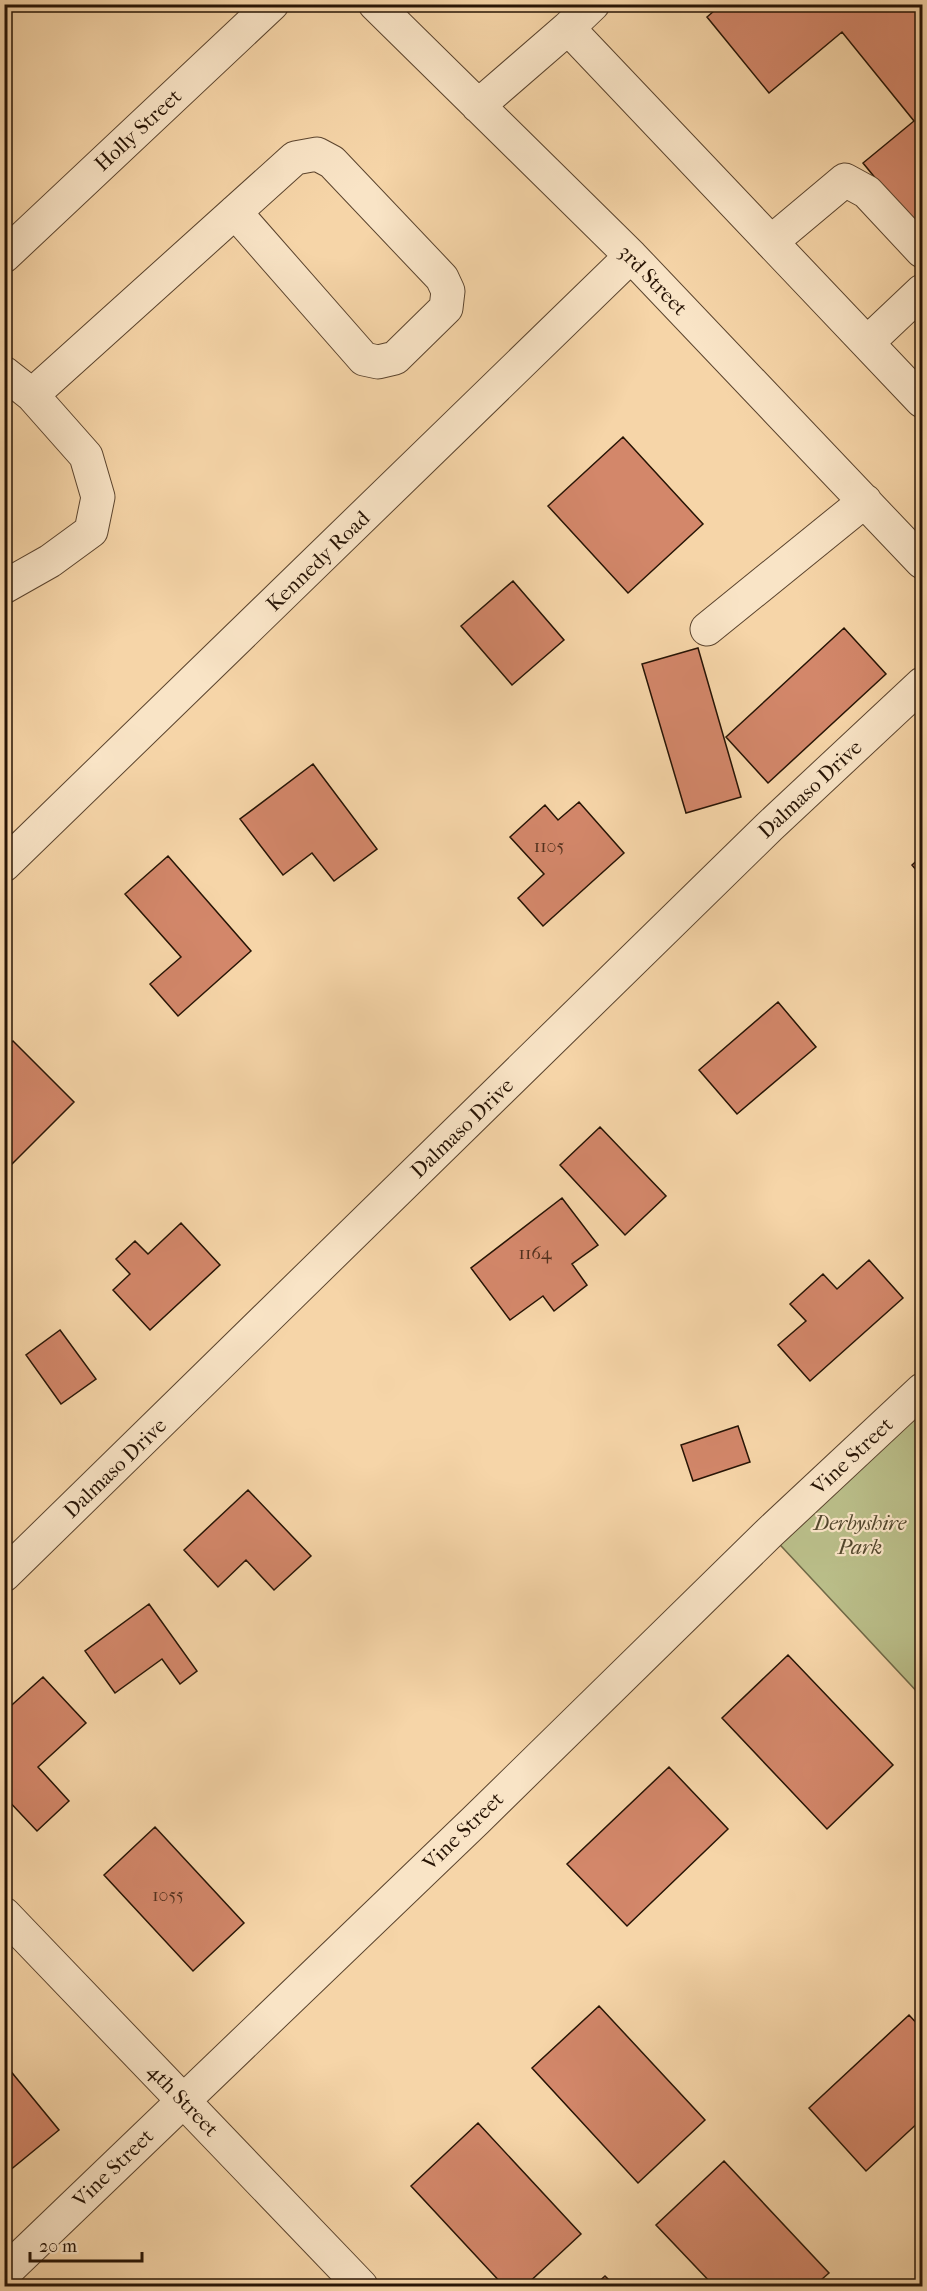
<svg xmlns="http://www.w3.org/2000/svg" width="927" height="2291" viewBox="0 0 927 2291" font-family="'IM FELL French Canon',serif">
  <rect width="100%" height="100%" fill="#f6d5a8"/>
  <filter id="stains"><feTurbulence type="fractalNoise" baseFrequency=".00333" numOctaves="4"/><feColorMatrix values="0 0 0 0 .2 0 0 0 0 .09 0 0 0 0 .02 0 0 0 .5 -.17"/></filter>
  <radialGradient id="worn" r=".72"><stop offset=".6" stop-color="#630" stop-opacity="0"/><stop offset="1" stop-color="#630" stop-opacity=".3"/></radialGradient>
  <!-- green -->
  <path fill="#babe89" stroke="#706947" stroke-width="1.5" d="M922,1390v307l-153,-164z"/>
  <!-- building -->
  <path fill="#d3876a" stroke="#271405" stroke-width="1.5" d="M722,4h200v231l-59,-72 51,-42 -72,-89 -73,61 -62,-76z
    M623,437l80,87 -75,69 -80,-87z
    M513,581l51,59 -52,45 -51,-59z
    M844,628l42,46 -118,109 -42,-46z
    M698,648l43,149 -55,16 -44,-149z
    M313,764l64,85 -43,32 -22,-28 -29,22 -43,-56z
    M579,802l45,51 -81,73 -25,-28 26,-24 -34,-37 35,-32 13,15z
    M168,856l83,95 -73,65 -28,-32 31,-27 -56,-63z
    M922,856v21l-10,-12z
    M778,1002l38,45 -79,67 -38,-44z
    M13,1041l61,61 -70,70v-123z
    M600,1127l66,69 -41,39 -65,-70z
    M562,1198l36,47 -26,19 15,21 -33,26 -11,-15 -33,24 -39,-52z
    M181,1223l39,42 -70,65 -37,-40 17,-16 -14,-15 19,-18 13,13z
    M869,1260l34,38 -93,83 -32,-36 28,-24 -16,-17 33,-30 14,15z
    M60,1330l36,49 -35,25 -35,-49z
    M738,1426l12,36 -57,19 -12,-36z
    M248,1490l63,66 -37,34 -28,-30 -28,27 -34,-37z
    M149,1604l48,67 -17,13 -18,-25 -47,34 -30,-42z
    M788,1655l105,110 -66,64 -105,-111z
    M43,1677l43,46 -48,44 31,34 -32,30 -33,-35v-84z
    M669,1767l59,62 -101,97 -60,-62z
    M155,1827l89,96 -51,48 -89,-96z
    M599,2006l106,114 -67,63 -106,-115z
    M909,2015l13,14v90l-56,52 -57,-63z
    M4,2063l55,67 -50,41 -5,-5z
    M478,2123l103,111 -56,52h-21l-93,-100z
    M724,2161l105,112 -15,13h-100l-58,-61z
    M605,2276l10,10h-21z"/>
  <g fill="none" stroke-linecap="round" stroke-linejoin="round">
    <!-- minor casing -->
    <g stroke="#5b442e" stroke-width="35">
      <path id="minor" d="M375,4l256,252 291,306
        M593,4l-25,24 354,373
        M478,106l90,-78
        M771,242l74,-62 22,12 55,59
        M4,256l268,-252
        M867,343l55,-52
        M4,373l28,22 54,61 12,41 -7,34 -41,30 -46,26
        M32,395l263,-237 22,-4 15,8 110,116 6,13 -2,17 -51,50 -17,4 -14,-3 -129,-147
        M707,629l158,-128
        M4,865l627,-609
        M4,1575l765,-748 153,-143
        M4,1914l357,372
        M4,2273l472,-453 293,-287 153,-143"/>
    </g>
    <!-- minor -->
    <use href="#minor" stroke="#f9e4c6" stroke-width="33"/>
  </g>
  <g text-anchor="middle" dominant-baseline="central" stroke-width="4.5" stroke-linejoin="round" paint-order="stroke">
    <!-- number labels -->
    <g font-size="18" fill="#52311e">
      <text x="549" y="846">1105</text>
      <text x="535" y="1253">1164</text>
      <text x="168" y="1895">1055</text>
    </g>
    <!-- street labels -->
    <g font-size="21" fill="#271405" stroke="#f9e4c6">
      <text transform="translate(138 130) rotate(-43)">Holly Street</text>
      <text transform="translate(653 280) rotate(46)">3rd Street</text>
      <text transform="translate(318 561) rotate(-44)">Kennedy Road</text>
      <text transform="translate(810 789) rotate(-43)">Dalmaso Drive</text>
      <text transform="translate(462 1128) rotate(-44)">Dalmaso Drive</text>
      <text transform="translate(852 1456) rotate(-43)">Vine Street</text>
      <text transform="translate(115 1468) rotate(-44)">Dalmaso Drive</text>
      <text transform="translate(463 1831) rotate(-44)">Vine Street</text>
      <text transform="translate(183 2100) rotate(46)">4th Street</text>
      <text transform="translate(113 2168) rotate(-44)">Vine Street</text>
    </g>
    <!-- park labels -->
    <g font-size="21" font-style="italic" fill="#53472d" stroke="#f9e4c6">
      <text x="860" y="1523">Derbyshire<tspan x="860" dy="24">Park</tspan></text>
    </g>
  </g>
  <!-- margin -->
  <rect width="927" height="2291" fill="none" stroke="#f6d5a8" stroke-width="24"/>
  <rect x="6" y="6" width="915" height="2279" fill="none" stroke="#271405" stroke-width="3"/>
  <rect x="12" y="12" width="903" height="2267" fill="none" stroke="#271405" stroke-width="1.5"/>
  <!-- scale -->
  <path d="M30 2252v9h112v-9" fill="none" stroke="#271405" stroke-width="3"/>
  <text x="39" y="2252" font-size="18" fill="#271405" stroke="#f9e4c6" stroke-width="4.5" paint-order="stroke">20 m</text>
  <rect width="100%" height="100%" filter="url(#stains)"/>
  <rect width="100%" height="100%" fill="url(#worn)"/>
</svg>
